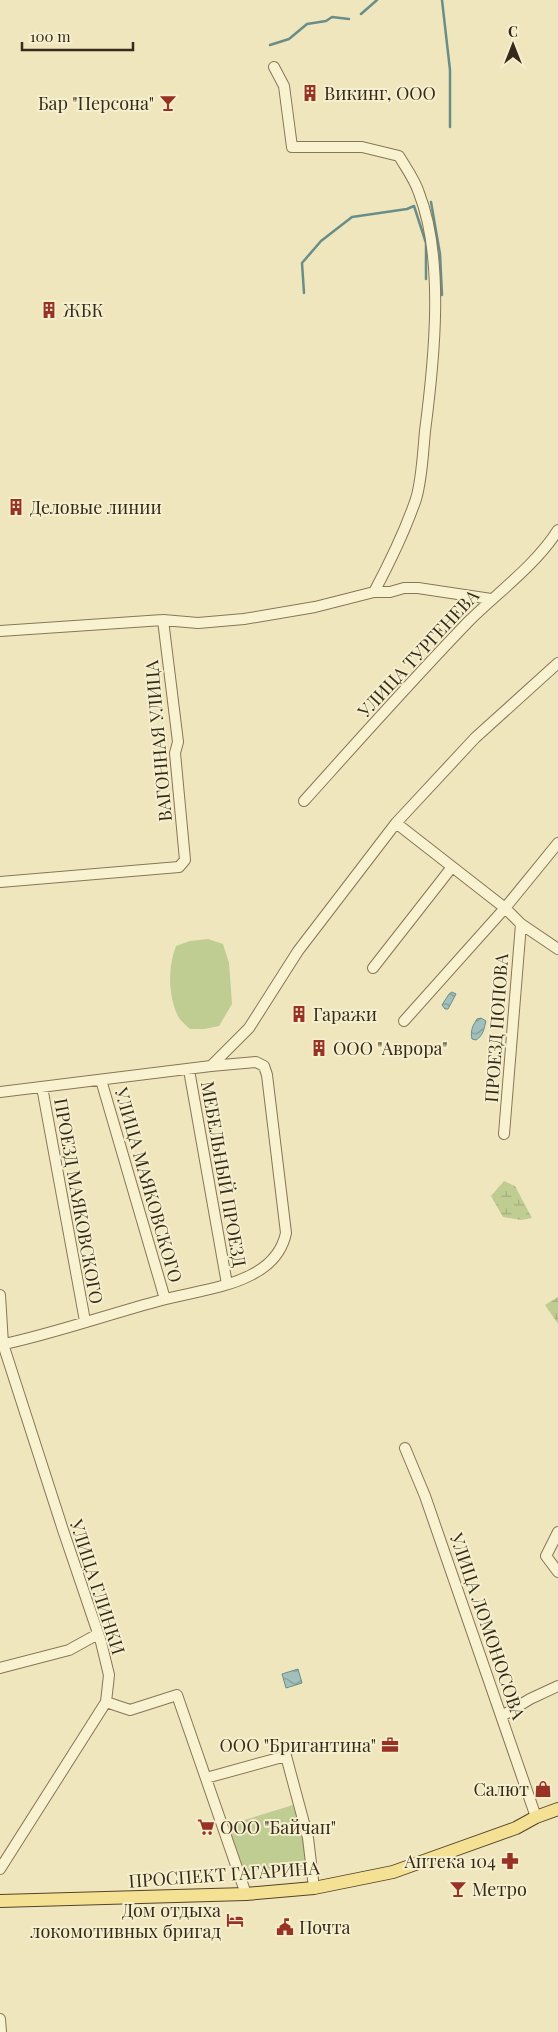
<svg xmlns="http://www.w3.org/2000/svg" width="558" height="2032" viewBox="0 0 558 2032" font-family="'Playfair Display',serif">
  <defs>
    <pattern id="wetland-marsh" width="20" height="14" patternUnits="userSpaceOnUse" patternTransform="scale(1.25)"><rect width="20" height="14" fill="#bfcc92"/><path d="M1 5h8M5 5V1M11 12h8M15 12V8" fill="none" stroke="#a5af7d"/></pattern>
    <pattern id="water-waves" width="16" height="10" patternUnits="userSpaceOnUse" patternTransform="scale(1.25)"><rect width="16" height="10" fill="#a2c0bb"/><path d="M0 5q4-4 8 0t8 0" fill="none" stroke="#859c97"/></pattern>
  </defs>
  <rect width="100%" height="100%" fill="#efe6be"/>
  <!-- wetland -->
  <path fill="url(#wetland-marsh)" d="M504,1181l11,5 17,32 -11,2 -18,-3 -12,-21z
    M558,1297v27l-13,-19z"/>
  <!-- park -->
  <path fill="#bfcc92" d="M208,939l15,5 6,19 3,41 -13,22 -15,3h-14c-4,-4 -11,-9 -13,-15 -9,-21 -9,-47 -1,-68l14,-5z
    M293,1805l11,36 4,27 -64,3 -16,-46z"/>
  <!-- water -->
  <path fill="url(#water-waves)" stroke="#698e89" d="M452,992l4,2 -8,15h-3l-3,-4 7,-11z
    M481,1018l5,3c-2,8 -3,15 -10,19l-4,-1c-2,-8 1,-14 5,-20z
    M298,1669l4,14 -16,5 -4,-14z"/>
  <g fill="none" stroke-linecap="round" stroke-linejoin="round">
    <!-- stream -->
    <path stroke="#698e89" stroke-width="2.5" d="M442,0l8,70v57
      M361,14l16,-14
      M270,45l19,-6 18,-15 19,-3 6,-4 17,2
      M431,202l9,52 2,41
      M304,293l-2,-30 19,-22 31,-24 55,-8 7,-3 12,37v36"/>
    <!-- minor casing -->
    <g stroke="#877656" stroke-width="12">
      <path id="minor" d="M374,592h16l14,-4h14l73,11
        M0,631l163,-11 35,3 46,-4 71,-12 59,-15c16,-30 31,-61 42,-93 6,-20 7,-47 9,-68 9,-69 20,-172 -6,-238 -4,-13 -13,-25 -20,-37l-37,-9h-70l-8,-61 -10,-19
        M304,801c54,-60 108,-121 164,-179 29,-29 68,-57 90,-92
        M396,823l109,85 16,16 37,25
        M0,882l179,-15 6,-7 -10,-107 3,-11 -15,-122
        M373,968l79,-101
        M404,1021l101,-113 53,-65
        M211,1066l38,-38 49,-77 98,-128 79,-85 83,-75
        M189,1070l38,214
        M101,1080l64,219
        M42,1087l43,234
        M0,1092l211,-26 45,-4 8,4 3,9 19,158c-4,19 -17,33 -35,42 -27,14 -60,17 -89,25 -53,14 -109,34 -162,45
        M504,1134l17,-210
        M0,1295l3,49 60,186 38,112 8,33 -3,27 -106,167
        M405,1448l20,48 111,321
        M558,1532l-12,24 12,16
        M0,1668l69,-18 29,-16
        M106,1702l24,8 47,-15 69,199
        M502,1716l28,-17 28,-13
        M206,1778l80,-22 22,82 6,50
        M0,2019l1,13"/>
    </g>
    <!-- major casing -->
    <g stroke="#54432b" stroke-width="14">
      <path id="major" d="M0,1901l246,-7 68,-6 79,-16 123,-44 20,-11 22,-8"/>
    </g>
    <!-- minor -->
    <use href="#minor" stroke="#f9f2d1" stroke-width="10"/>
    <!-- major -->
    <use href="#major" stroke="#f4e194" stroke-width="12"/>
  </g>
  <!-- icons -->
  <defs>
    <g id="building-bare" transform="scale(1.35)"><path d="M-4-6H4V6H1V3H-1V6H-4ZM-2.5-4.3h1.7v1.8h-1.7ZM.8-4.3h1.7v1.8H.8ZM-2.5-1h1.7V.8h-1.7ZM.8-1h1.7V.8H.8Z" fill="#973225" stroke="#f6efce" stroke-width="2.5" paint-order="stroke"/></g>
    <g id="bar-bare" transform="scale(1.35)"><path d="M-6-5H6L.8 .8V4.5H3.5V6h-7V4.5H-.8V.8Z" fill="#973225" stroke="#f6efce" stroke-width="2.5" paint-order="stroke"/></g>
    <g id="office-bare" transform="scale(1.35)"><path d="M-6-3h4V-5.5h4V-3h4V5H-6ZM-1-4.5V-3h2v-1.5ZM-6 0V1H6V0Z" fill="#973225" stroke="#f6efce" stroke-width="2.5" paint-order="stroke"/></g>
    <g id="shop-bare" transform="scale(1.35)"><path d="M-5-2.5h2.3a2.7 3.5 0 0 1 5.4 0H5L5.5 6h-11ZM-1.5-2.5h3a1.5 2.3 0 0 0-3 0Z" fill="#973225" stroke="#f6efce" stroke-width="2.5" paint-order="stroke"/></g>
    <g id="supermarket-bare" transform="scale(1.35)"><path d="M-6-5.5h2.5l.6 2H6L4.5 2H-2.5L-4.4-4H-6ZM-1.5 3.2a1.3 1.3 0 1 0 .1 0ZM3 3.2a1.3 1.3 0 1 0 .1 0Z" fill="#973225" stroke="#f6efce" stroke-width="2.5" paint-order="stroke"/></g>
    <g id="pharmacy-bare" transform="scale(1.35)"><path d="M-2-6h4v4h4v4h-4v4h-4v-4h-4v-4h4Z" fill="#973225" stroke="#f6efce" stroke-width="2.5" paint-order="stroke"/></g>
    <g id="hotel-bare" transform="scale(1.35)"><path d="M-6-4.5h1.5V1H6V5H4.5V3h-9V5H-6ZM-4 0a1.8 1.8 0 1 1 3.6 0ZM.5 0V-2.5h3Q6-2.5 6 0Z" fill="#973225" stroke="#f6efce" stroke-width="2.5" paint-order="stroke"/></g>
    <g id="civic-bare" transform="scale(1.35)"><path d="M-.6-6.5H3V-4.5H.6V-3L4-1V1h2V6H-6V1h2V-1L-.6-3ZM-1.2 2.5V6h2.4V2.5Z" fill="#973225" stroke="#f6efce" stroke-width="2.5" paint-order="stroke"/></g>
  </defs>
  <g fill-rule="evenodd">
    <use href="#building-bare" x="310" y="93"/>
    <use href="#bar-bare" x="168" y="103"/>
    <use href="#building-bare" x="49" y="310"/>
    <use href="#building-bare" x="16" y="507"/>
    <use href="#building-bare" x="299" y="1014"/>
    <use href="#building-bare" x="319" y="1048"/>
    <use href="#office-bare" x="390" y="1745"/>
    <use href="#shop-bare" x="543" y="1789"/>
    <use href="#supermarket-bare" x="206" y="1827"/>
    <use href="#pharmacy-bare" x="510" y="1861"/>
    <use href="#bar-bare" x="458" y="1889"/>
    <use href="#hotel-bare" x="235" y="1920"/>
    <use href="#civic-bare" x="285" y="1927"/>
  </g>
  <g text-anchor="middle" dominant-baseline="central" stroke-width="4" stroke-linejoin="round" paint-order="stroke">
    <!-- poi labels -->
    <g font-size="18" fill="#362b1b" stroke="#f6efce" text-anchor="start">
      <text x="324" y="93">Викинг, ООО</text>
      <text x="154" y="103" text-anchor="end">Бар "Персона"</text>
      <text x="63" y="310">ЖБК</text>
      <text x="30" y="507">Деловые линии</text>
      <text x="313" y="1014">Гаражи</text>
      <text x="333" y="1048">ООО "Аврора"</text>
      <text x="376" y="1745" text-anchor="end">ООО "Бригантина"</text>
      <text x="529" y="1789" text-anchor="end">Салют</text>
      <text x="220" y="1827">ООО "Байчап"</text>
      <text x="496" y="1861" text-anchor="end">Аптека 104</text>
      <text x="472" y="1889">Метро</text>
      <text x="221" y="1910" text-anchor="end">Дом отдыха<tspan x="221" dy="21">локомотивных бригад</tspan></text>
      <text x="299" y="1927">Почта</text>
    </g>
    <!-- street labels -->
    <g font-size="18" fill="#362b1b" stroke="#f6efce">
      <text transform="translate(418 653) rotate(-47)">УЛИЦА ТУРГЕНЕВА</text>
      <text transform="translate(158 741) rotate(-95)">ВАГОННАЯ УЛИЦА</text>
      <text transform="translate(496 1028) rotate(-86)">ПРОЕЗД ПОПОВА</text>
      <text transform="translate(224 1174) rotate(80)">МЕБЕЛЬНЫЙ ПРОЕЗД</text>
      <text transform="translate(149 1185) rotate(74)">УЛИЦА МАЯКОВСКОГО</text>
      <text transform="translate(79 1201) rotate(80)">ПРОЕЗД МАЯКОВСКОГО</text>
      <text transform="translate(98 1587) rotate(72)">УЛИЦА ГЛИНКИ</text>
      <text transform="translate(488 1626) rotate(71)">УЛИЦА ЛОМОНОСОВА</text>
      <text transform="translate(224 1874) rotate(-4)">ПРОСПЕКТ ГАГАРИНА</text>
    </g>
  </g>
  <!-- north arrow -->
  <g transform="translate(513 45)" stroke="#f6efce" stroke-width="4" paint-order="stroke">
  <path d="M0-4L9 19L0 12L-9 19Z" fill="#362b1b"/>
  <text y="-8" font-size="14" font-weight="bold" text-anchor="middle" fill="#362b1b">С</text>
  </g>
  <!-- scale -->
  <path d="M22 42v8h111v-8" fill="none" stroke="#362b1b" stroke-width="2.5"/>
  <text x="30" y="42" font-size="15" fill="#362b1b" stroke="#f6efce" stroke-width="4" paint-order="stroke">100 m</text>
</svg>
